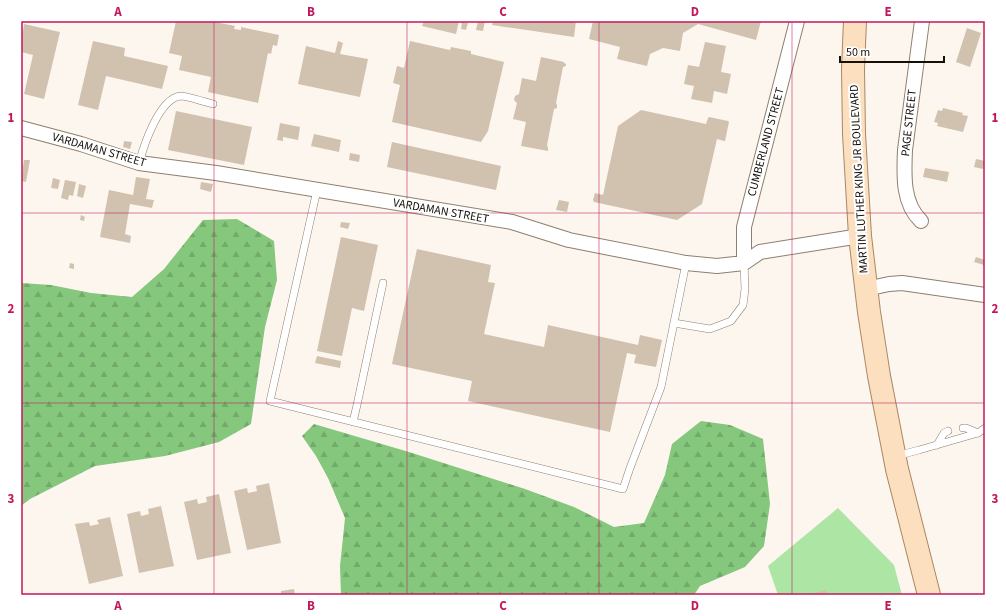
<svg xmlns="http://www.w3.org/2000/svg" width="1006" height="616" viewBox="0 0 1006 616" font-family="'Source Sans 3',sans-serif">
  <defs>
    <pattern id="forest-firs" width="22" height="20" patternUnits="userSpaceOnUse"><rect width="22" height="20" fill="#85c77c"/><path d="M5 1l3.5 6h-7zM16 11l3.5 6h-7z" fill="#72aa6a"/></pattern>
  </defs>
  <rect width="100%" height="100%" fill="#fdf6ee"/>
  <!-- green -->
  <path fill="#ace5a4" d="M838,508l56,57 8,30h-124l-10,-29z"/>
  <!-- forest -->
  <path fill="url(#forest-firs)" d="M237,219l37,22 3,39 -12,47 -14,97 -32,18 -54,14 -70,10 -65,33 -9,7v-223l30,2 40,8 41,4 32,-28 39,-49z
    M701,421l29,4 33,14 7,65 -6,42 -19,21 -45,19 -6,9h-353l-1,-29 5,-48 -17,-40 -12,-22 -14,-20 12,-12 95,28 116,37 49,18 40,20 30,-4 21,-48 7,-31z"/>
  <!-- building -->
  <path fill="#d1c2af" d="M176,21h34l25,5 -1,3 7,1v-3l38,8 -2,11 -4,-1 -2,9 -3,-1 -10,50 -50,-11 3,-15 -32,-7 3,-14 -13,-3z
    M424,21h35l-3,13 -34,-8z
    M478,21h7l-2,10 -7,-1z
    M493,21h83l-2,16 -82,-12z
    M593,21h168l-5,19 -58,-16 -15,9 -3,18 -17,-3 -13,6 -3,12 -30,-7 3,-12 -31,-8z
    M462,22l6,1 -2,7 -5,-1z
    M24,24l36,8 -16,67 -20,-5 9,-39 -12,-3v-21h2z
    M967,28l14,5 -11,34 -14,-5z
    M93,41l32,7 -1,8 44,10 -6,23 -56,-13 -8,34 -20,-5z
    M338,41l5,2 -3,11 28,5 -8,38 -62,-13 8,-38 29,7z
    M410,41l40,9 1,-3 20,4v3l33,8 -16,69 -7,11 -89,-20 8,-37 -7,-2 4,-17 7,2z
    M705,42l21,4 -5,26 10,2 -4,20 -13,-3 -2,12 -21,-4 3,-13 -10,-2 4,-19 11,2z
    M541,57l23,5v1l2,1v2l-3,1 -7,36 1,2v3l-3,1 -7,36 1,3v3l-27,-5 5,-24 -13,-3 4,-16 -3,-3 1,-4 4,-2 3,-16 14,3z
    M943,108l20,5 -1,2 6,1 -5,16 -26,-6 1,-3 -4,-1 4,-12 4,1z
    M641,110l65,14 2,-6 1,-1 19,4 1,1 -4,19h-1l-7,-2 -15,65 -25,16 -83,-18 -1,-2 2,-7 8,2 15,-69z
    M176,111l76,16 -8,38 -76,-15z
    M280,123l20,4 -2,13 -15,-3v4l-6,-1z
    M314,134l27,6 -2,12 -28,-6z
    M124,141l8,1 -2,7 -7,-2z
    M392,142l109,24 -5,24 -109,-23z
    M350,153l10,2 -1,7 -10,-2z
    M976,159l9,2 -2,8 -9,-2z
    M24,160h6l-4,22 -5,-1z
    M925,168l24,4 -2,10 -24,-5z
    M136,177l14,2 -4,20 8,1 -2,8 -22,-4 -5,30 6,2 -1,7 -30,-6 9,-47 24,5z
    M53,178l7,2 -2,9 -7,-1z
    M65,180l11,2 -3,14 -4,-1 -1,5 -7,-2z
    M201,182l12,2 -2,8 -11,-3z
    M79,184l7,2 -3,12 -6,-2z
    M559,200l10,2 -2,10 -11,-2z
    M81,215l4,2 -1,4 -4,-1z
    M341,222l9,1 -2,6 -8,-2z
    M341,237l37,8 -14,66 -12,-3 -10,48 -25,-5z
    M417,249l74,16 -3,17 7,1 -11,51 60,13 4,-22 90,20 2,-10 22,5 -6,27 -22,-4 2,-8 -9,-2 -17,79 -142,-31 4,-20 -80,-17z
    M976,257l9,3 -1,5 -10,-3z
    M70,263l4,1v5l-5,-1z
    M317,356l24,5 -1,7 -25,-5z
    M269,483l12,60 -34,7 -13,-59 13,-3 1,5 9,-2 -1,-5z
    M219,494l12,59 -34,7 -13,-58 13,-3 1,5 9,-2 -1,-5z
    M161,506l13,60 -35,7 -12,-59 13,-3 1,5 8,-2 -1,-5z
    M110,517l13,59 -34,8 -14,-60 14,-2 1,4 9,-2 -2,-4z
    M294,589l1,6h-14v-4z
    M825,590l4,5h-17v-1z"/>
  <g fill="none" stroke-linecap="round" stroke-linejoin="round">
    <!-- service casing -->
    <g stroke="#8d7f6d" stroke-width="8">
      <path id="service" d="M139,163c5,-18 20,-64 41,-67 7,0 25,6 33,8
        M317,190l-47,211 353,88 7,-21 31,-81 25,-124
        M674,323l36,6 21,-8 12,-16 2,-16 -1,-26
        M353,422l4,-17 26,-122
        M963,428h3l12,5
        M937,445l7,-12 4,-2
        M896,456l23,-6 59,-17 7,-5"/>
    </g>
    <!-- minor casing -->
    <g stroke="#8d7f6d" stroke-width="16">
      <path id="minor" d="M21,128l60,16 58,19 77,10 296,49 57,18 117,23 31,3 27,-3 16,-11 100,-16
        M921,221c-19,-18 -17,-47 -16,-71l17,-129
        M744,263v-36l53,-206
        M866,289l23,-5 13,-1 83,12"/>
    </g>
    <!-- primary casing -->
    <g stroke="#a88864" stroke-width="24">
      <path id="primary" d="M855,21l-2,48 1,65 6,102 9,76 10,64 18,93 32,126"/>
    </g>
    <!-- service -->
    <use href="#service" stroke="#fff" stroke-width="7"/>
    <!-- minor -->
    <use href="#minor" stroke="#fff" stroke-width="14"/>
    <!-- primary -->
    <use href="#primary" stroke="#fbdfbf" stroke-width="22"/>
  </g>
  <!-- grid -->
  <path fill="none" stroke="#c2185b" stroke-width="1" stroke-opacity="0.55" d="M214,21v574M407,21v574M599,21v574M792,21v574M21,213h964M21,403h964"/>
  <g text-anchor="middle" dominant-baseline="central" stroke-width="4" stroke-linejoin="round" paint-order="stroke">
    <!-- street labels -->
    <g font-size="12" fill="#140f08" stroke="#fff">
      <text transform="translate(909 123) rotate(-84)">PAGE STREET</text>
      <text transform="translate(766 142) rotate(-75)">CUMBERLAND STREET</text>
      <text transform="translate(99 150) rotate(16)">VARDAMAN STREET</text>
      <text transform="translate(859 179) rotate(-93)">MARTIN LUTHER KING JR BOULEVARD</text>
      <text transform="translate(441 211) rotate(10)">VARDAMAN STREET</text>
    </g>
  </g>
  <!-- border -->
  <rect width="1006" height="616" fill="none" stroke="#ffffff" stroke-width="44"/>
  <!-- scale -->
  <path d="M840 56v6h104v-6" fill="none" stroke="#140f08" stroke-width="2"/>
  <text x="846" y="56" font-size="12" fill="#140f08" stroke="#ffffff" stroke-width="3" paint-order="stroke">50 m</text>
  <rect x="22" y="22" width="962" height="572" fill="none" stroke="#c2185b" stroke-width="1.5"/>
  <g font-size="13" text-anchor="middle" font-weight="bold" fill="#c2185b">
    <text x="118" y="16">A</text>
    <text x="311" y="16">B</text>
    <text x="503" y="16">C</text>
    <text x="695" y="16">D</text>
    <text x="888" y="16">E</text>
    <text x="11" y="122">1</text>
    <text x="995" y="122">1</text>
    <text x="11" y="313">2</text>
    <text x="995" y="313">2</text>
    <text x="11" y="503">3</text>
    <text x="995" y="503">3</text>
    <text x="118" y="610">A</text>
    <text x="311" y="610">B</text>
    <text x="503" y="610">C</text>
    <text x="695" y="610">D</text>
    <text x="888" y="610">E</text>
  </g>
</svg>
